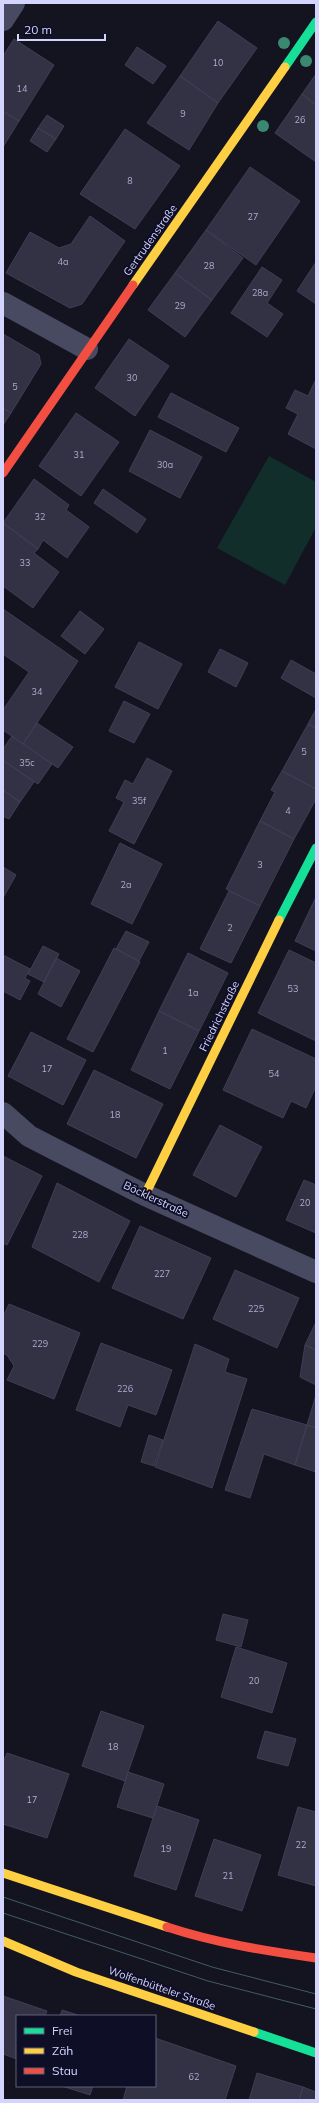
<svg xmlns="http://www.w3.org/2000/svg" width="319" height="2103" viewBox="0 0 319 2103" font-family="Mulish,sans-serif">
  <rect width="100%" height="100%" fill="#141421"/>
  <!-- green -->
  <path fill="#112e2b" d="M269,456l47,26v45l-31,58 -68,-37z"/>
  <!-- building -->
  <path fill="#323244" stroke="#3f3e56" d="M218,21l39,27 -39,55 -38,-27z
    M14,39l40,26 -35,56 -16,-10v-55z
    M137,47l29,19 -13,18 -28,-19z
    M316,74v31l-14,-11z
    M180,76l38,27 -29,47 -42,-27z
    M302,94l14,11v57l-41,-29z
    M3,111l16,10 -16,26z
    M47,115l17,11 -8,13 -18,-11z
    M38,128l18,11 -9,13 -17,-11z
    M125,129l55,37 -45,63 -55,-35z
    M250,167l50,34 -44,64 -50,-35z
    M90,216l35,25 -43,63 -12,4 -64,-35 24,-41 29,16 12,-4z
    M206,230l37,28 -31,42 -37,-27z
    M316,262v42l-19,-13z
    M262,267l20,13 -15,23 16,11 -16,23 -36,-24z
    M175,273l37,27 -27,37 -37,-27z
    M3,334l36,21 2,9 -30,49 -8,-5z
    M129,339l40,27 -34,50 -40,-28z
    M315,381h1v68l-28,-15 10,-20 -12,-6 9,-18 13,6z
    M171,393l68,35 -13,24 -68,-35z
    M3,408l8,5 -8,12z
    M76,413l43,29 -38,54 -42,-30z
    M150,430l52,27 -22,41 -51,-27z
    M34,479l35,26 -3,5 23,17 -22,31 -24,-18 -5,9 -35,-26z
    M103,489l43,30 -9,14 -43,-30z
    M3,523l35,26 -4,4 25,19 -26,36 -30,-22z
    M3,609l75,52 -55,83 -20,-14v-20l26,-38 -26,-18z
    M80,611l24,18 -19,25 -24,-18z
    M139,642l43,22 -24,45 -43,-22z
    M220,649l28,14 -12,24 -28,-15z
    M291,660l25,14v24l-35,-20z
    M124,701l26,13 -16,29 -25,-12z
    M316,709v19l-8,-4z
    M37,723l36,24 -15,21 -35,-24z
    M308,724l8,4v61l-34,-18z
    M12,736l40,28 -14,20 -35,-24v-11z
    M147,758l25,13 -38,73 -25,-13 15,-29 -8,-4 9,-18 8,4z
    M3,760l31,22 -14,20 -17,-12z
    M282,771l34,18v10l-22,40 -34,-18 15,-29 -4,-2z
    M3,790l17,12 -11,17 -6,-3z
    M260,821l34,18 -34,67 -34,-17z
    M120,843l42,21 -30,60 -41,-20z
    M3,867l13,8 -13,23z
    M229,891l31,15 -29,57 -31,-14z
    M316,897v54l-21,-10z
    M126,931l23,11 -10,19 -23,-12z
    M43,946l16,8 -15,28 -16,-8z
    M114,948l26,14 -47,90 -26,-13z
    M289,950l27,13v78l-58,-28z
    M188,953l40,20 -29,58 -40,-20z
    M3,955l27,14 -5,9 5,3 -10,19 -17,-9z
    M56,958l24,13 -19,36 -23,-13z
    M159,1011l40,20 -29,58 -39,-19z
    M252,1029l64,30v27l-10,22 -15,-7 -8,17 -60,-28z
    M31,1032l55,28 -23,45 -55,-29z
    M94,1070l69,34 -27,54 -69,-34z
    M220,1125l42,22 -26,50 -43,-22z
    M3,1156l39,20 -35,69 -4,-2z
    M304,1180l12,5v48l-30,-13z
    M57,1183l73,38 -31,61 -67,-35z
    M140,1226l71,32 -28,61 -71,-31z
    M235,1270l64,28 -22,50 -64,-29z
    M9,1304l71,29 -26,66 -47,-19 7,-14 -7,-11 -4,-2v-36z
    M316,1322v28l-11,-5z
    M101,1343l71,27 -16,45 -28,-10 -8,22 -44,-17z
    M195,1344l34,15 -4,13 22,7 -35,109 -57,-21z
    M305,1345l11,5v35l-16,-8z
    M316,1395v33l-9,-3z
    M252,1409l55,16 -12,40 -31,-11 -14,44 -25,-8z
    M307,1425l9,3v44l-21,-7z
    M149,1435l14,5 -9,26 -13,-4z
    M223,1614l25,6 -7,27 -25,-7z
    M236,1647l51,16 -15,50 -51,-16z
    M101,1711l43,15 -19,55 -43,-15z
    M265,1731l31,8 -8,27 -31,-8z
    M7,1753l62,21 -22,64 -44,-14v-61z
    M128,1772l36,12 -11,34 -36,-11z
    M157,1806l42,14 -23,70 -42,-14z
    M298,1807l18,5v74l-38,-11z
    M214,1839l47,16 -19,56 -47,-15z
    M3,1996l44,15 -2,5h-28v43l-14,-5z
    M62,2010l19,6h-21z
    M155,2038l81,28 -11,34h-102l4,-14h28z
    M257,2073l46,14 -4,13h-50z
    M62,2086h31l-3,9z
    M303,2087l13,5v8h-17z"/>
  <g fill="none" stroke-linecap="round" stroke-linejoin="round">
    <!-- street -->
    <path stroke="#484a62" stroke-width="22" d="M3,20l11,-17
      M3,303l84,46
      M3,1113l26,23 33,17 83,42 171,77"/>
    <!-- fast -->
    <path stroke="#16e098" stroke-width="9" d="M285,67l31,-45
      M279,920l37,-72
      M254,2032l62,21"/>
    <!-- slow -->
    <path stroke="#ffcf43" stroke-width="9" d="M133,285l152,-218
      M145,1195l134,-275
      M3,1873l164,54
      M3,1941l73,31 178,60"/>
    <!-- jam -->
    <path stroke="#f24e42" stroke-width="9" d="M3,473l130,-188
      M167,1927c49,16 99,24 149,31"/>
    <!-- tram -->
    <path stroke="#3f5b68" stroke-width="1" d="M3,1897l209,70 104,27
      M3,1913l205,68 108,28"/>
  </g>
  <!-- trees -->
  <g fill="#3a886f">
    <circle cx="284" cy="43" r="6"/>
    <circle cx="306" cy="61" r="6"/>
    <circle cx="263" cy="126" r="6"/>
  </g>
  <g text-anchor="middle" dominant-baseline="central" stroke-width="4" stroke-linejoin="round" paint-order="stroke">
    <!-- number labels -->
    <g font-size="9" fill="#acacd0">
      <text x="218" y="62">10</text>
      <text x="22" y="88">14</text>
      <text x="183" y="113">9</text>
      <text x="300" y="119">26</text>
      <text x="130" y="180">8</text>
      <text x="253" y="216">27</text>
      <text x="63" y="261">4a</text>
      <text x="209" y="265">28</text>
      <text x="260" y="292">28a</text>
      <text x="180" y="305">29</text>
      <text x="132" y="377">30</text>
      <text x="15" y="386">5</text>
      <text x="79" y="454">31</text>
      <text x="165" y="464">30a</text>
      <text x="40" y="516">32</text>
      <text x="25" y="562">33</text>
      <text x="37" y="691">34</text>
      <text x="304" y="751">5</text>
      <text x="27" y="762">35c</text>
      <text x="139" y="800">35f</text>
      <text x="288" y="810">4</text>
      <text x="260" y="864">3</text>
      <text x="126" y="884">2a</text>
      <text x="230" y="927">2</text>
      <text x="293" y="988">53</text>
      <text x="193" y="992">1a</text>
      <text x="165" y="1050">1</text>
      <text x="47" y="1068">17</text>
      <text x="274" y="1073">54</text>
      <text x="115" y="1114">18</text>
      <text x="305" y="1202">20</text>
      <text x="80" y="1234">228</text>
      <text x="162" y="1273">227</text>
      <text x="256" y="1308">225</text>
      <text x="40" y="1343">229</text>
      <text x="125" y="1388">226</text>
      <text x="254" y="1680">20</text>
      <text x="113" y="1746">18</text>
      <text x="32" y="1799">17</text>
      <text x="301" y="1844">22</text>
      <text x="166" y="1848">19</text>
      <text x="228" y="1875">21</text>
      <text x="194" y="2076">62</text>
    </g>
    <!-- street labels -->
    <g font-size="11" fill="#d4d5ff" stroke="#0f0e27">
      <text transform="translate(150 240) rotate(-55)">Gertrudenstraße</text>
      <text transform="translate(219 1016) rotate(-64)">Friedrichstraße</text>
      <text transform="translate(156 1199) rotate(25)">Böcklerstraße</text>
      <text transform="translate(162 1988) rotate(19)">Wolfenbütteler Straße</text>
    </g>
  </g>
  <!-- border -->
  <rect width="319" height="2103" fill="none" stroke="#d4d5ff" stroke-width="8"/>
  <!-- legend -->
  <rect x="16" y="2015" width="140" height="72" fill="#0f0e27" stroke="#5e5e7d"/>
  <rect x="24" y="2028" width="20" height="6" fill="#16e098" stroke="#5e5e7d"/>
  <text x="52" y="2035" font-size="12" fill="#d4d5ff">Frei</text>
  <rect x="24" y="2048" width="20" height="6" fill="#ffcf43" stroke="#5e5e7d"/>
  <text x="52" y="2055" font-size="12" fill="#d4d5ff">Zäh</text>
  <rect x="24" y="2068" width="20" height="6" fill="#f24e42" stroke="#5e5e7d"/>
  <text x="52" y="2075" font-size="12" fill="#d4d5ff">Stau</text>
  <!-- scale -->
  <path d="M18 34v6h87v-6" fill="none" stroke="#d4d5ff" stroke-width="2"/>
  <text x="24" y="34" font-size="12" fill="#d4d5ff" stroke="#0f0e27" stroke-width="3" paint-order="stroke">20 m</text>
</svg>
